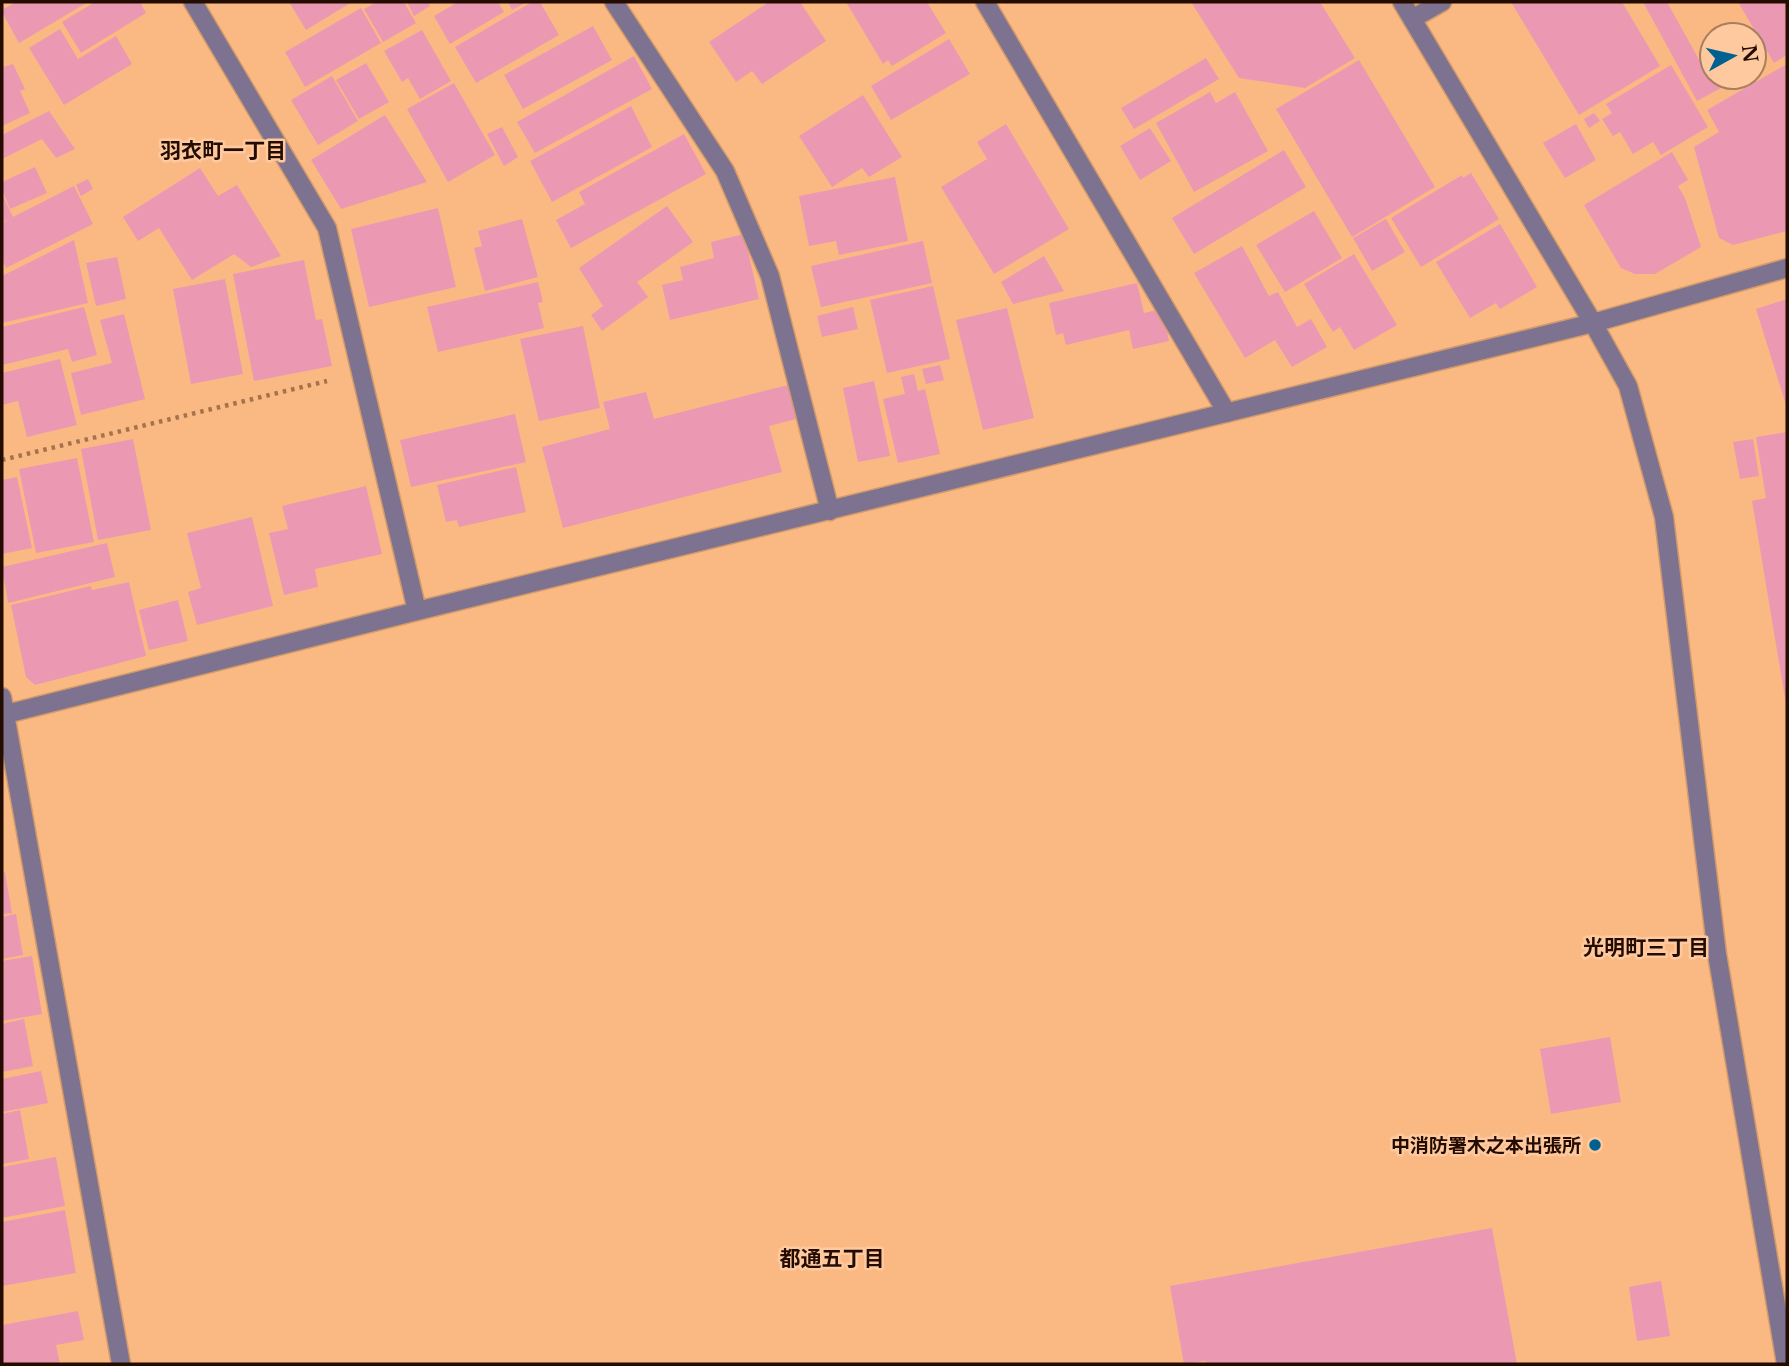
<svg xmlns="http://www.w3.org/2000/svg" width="1789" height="1366" viewBox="0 0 1789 1366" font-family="'Libre Baskerville','Noto Sans JP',serif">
  <rect width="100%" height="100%" fill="#fab983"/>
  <!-- building -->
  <path fill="#eb99b2" d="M16,2h72l-69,41 -17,-31v-2z
    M95,2h45l6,11 -65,40 -19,-31z
    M289,2h63l-46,28z
    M377,2h27l12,21 -33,19 -19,-33z
    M407,2h21l2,4 -16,10z
    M458,2h40l6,10 -54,32 -16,-28z
    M508,2h19l-15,8z
    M532,2h8l19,33 -83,48 -21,-36z
    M769,2h31l26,39 -64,43 -10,-13 -16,11 -27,-40z
    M846,2h81l19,31 -54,33 -4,-6 -5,4z
    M1191,2h129l35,56 -50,30 -66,-10z
    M1511,2h111l38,64 -81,49z
    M1643,2h24l35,63 10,-5v17h29l-44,24z
    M1738,2h49v53l-13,8z
    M361,8l20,35 -76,44 -20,-35z
    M593,26l19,34 -89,49 -19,-34z
    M60,29l18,30 38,-23 16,28 -68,41 -35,-57z
    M422,30l29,51 -31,18 -12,-21 -6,4 -18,-31z
    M949,39l21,35 -79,46 -20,-34z
    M634,56l18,33 -117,64 -18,-31z
    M1206,58l13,21 -85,50 -13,-21z
    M1359,60l76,127 -83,50 -76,-128z
    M2,61l2,6 9,-3 12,25 -5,2 10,22 -28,13z
    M366,63l23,39 -30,17 -23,-39z
    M1787,64v167l-54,14 -14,-7 -25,-91 25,-15 -12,-22z
    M1671,65l37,62 -47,28 -8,-13 -20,12 -13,-22 -7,4 -11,-17 10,-6 -6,-9z
    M332,76l26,45 -40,24 -27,-45z
    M454,83l41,72 -47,27 -41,-73z
    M1210,92l6,11 19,-11 33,59 -74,41 -38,-69z
    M863,95l39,62 -33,20 -7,-9 -30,19 -33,-51z
    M631,106l21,41 -100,55 -22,-41z
    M49,111l26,38 -19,9 -14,-19 -40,20v-24z
    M1594,113l6,8 -11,7 -5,-9z
    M385,115l42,67 -86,27 -30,-49z
    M1006,124l63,105 -75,45 -53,-87 46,-28 -10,-17z
    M1576,124l20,36 -31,18 -22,-35z
    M502,127l16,30 -14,9 -17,-32z
    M1150,128l21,33 -31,19 -20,-34z
    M684,134l22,40 -135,74 -15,-28 29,-16 -6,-12z
    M1284,150l22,37 -112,67 -22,-36z
    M1672,152l16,28 -10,6 7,12 16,49 -46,27h-20l-14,-6 -37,-63z
    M35,167l12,26 -37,16 -8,-19v-8z
    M200,168l18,28 19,-11 44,71 -30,11 -17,-13 -42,26 -33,-52 -21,13 -15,-24z
    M1471,173l28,46 -78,48 -30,-49 71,-43 1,3z
    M895,177l13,64 -69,14 -3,-14 -27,5 -10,-50z
    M88,179l5,10 -12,7 -5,-11z
    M74,186l19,38 -87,44 -4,-9v-36l8,-4 -8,3v-28l11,23z
    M667,206l26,36 -56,40 11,15 -46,34 -11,-16 12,-9 -24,-38z
    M438,208l18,79 -87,20 -18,-78z
    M1314,211l28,47 -57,34 -29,-47z
    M522,219l16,58 -53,14 -11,-43 8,-2 -4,-15z
    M1386,219l19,33 -33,19 -19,-33z
    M1500,224l37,63 -37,22 -4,-6 -26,15 -34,-56z
    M744,234l15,65 -89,21 -8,-35 21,-5 -3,-13 34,-9 -3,-16z
    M74,240l14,63 -86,20v-47z
    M923,241l9,42 -111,24 -10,-41z
    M1242,246l27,50 9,-4 19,35 14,-8 16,28 -35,20 -17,-27 -30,18 -51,-85z
    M1354,254l43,71 -43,25 -14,-23 -7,5 -29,-48z
    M1044,256l20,35 -51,13 -12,-22z
    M117,257l9,42 -30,7 -10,-43z
    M304,260l12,60 6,-1 10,47 -78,15 -21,-107z
    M225,279l18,95 -52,10 -18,-95z
    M538,282l5,20 -5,1 6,25 -106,24 -11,-45z
    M1137,283l7,30 18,-4 7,32 -36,8 -4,-19 -63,15 -3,-12 -7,2 -7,-32z
    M933,286l17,73 -63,14 -17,-73z
    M1787,299v109l-31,-99z
    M84,307l13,48 -25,7 -4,-13 -66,16v-38z
    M853,307l5,22 -36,8 -5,-21z
    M1007,308l27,110 -51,12 -27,-110z
    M124,314l21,85 -64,16 -10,-42 41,-10 -12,-43z
    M583,326l17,82 -61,13 -19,-82z
    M60,359l17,66 -50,12 -9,-36 -16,4v-32z
    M940,365l4,15 -18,4 -4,-15z
    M914,374l4,17 7,-2 15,65 -42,9 -15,-64 22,-5 -4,-17z
    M874,381l16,75 -32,6 -15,-74z
    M788,385l8,34 -27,7 13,46 -219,56 -21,-81 68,-18 -7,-27 43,-10 8,27z
    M515,414l11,48 -115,25 -11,-47z
    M1787,432v272h-1l-34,-203 14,-3 -10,-61z
    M133,439l18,91 -53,10 -17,-91z
    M1753,439l6,37 -19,3 -7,-37z
    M77,458l17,84 -58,11 -17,-84z
    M516,467l10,45 -67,15 -2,-7 -11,2 -9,-37z
    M17,477l15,71 -30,6v-74z
    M366,486l16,68 -67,15 3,18 -34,8 -15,-62 19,-4 -6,-23z
    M252,517l21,89 -76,19 -9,-33 13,-4 -14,-55z
    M107,543l8,34 -107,26 -6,-36z
    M129,582l17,74 -111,29 -9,-8 -15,-72 80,-19 1,4z
    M178,600l10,41 -39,9 -10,-40z
    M5,872l7,41 -10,1v-41z
    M16,914l7,41 -21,4v-42z
    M32,956l10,58 -40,7v-60z
    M24,1019l9,47 -31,6v-48z
    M1610,1037l11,65 -70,12 -11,-65z
    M41,1071l7,32 -46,9v-33z
    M20,1110l9,49 -27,5v-50z
    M56,1157l9,49 -63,12v-51z
    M65,1210l11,63 -74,13v-64z
    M1492,1228l25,136h-311v-3l-22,3 -14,-78z
    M1661,1281l9,55 -33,5 -8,-54z
    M78,1311l6,29 -28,5 4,19h-58v-39z"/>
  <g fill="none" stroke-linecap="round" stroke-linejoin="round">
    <!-- minor casing -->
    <g stroke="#d39a6b" stroke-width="21">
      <path id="minor" d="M193,2l134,226 90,383
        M614,2l111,169 45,105 60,235
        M985,2l242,411
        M1402,2l191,321 35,63 36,131 53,437 69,410
        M1412,19l30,-17
        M2,697l119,667
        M2,715l415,-104 1176,-288 194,-55"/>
    </g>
    <!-- path -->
    <path stroke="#a3734e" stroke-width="4.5" stroke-dasharray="3.5 5" stroke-linecap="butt" d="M2,460l325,-79"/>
    <!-- minor -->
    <use href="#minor" stroke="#7d7391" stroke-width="18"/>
  </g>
  <!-- markers -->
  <circle fill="#006191" stroke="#fec99f" stroke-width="2.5" cx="1595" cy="1145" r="7"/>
  <g text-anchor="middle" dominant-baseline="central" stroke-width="5" stroke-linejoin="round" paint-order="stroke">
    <!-- poi labels -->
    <g font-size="19" font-weight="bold" fill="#240d00" stroke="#fec99f" text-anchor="end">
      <text x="1581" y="1145">中消防署木之本出張所</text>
    </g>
    <!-- neighbourhood labels -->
    <g font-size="21" font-weight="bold" fill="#240d00" stroke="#fec99f">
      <text x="223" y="151">羽衣町一丁目</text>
      <text x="1646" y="948">光明町三丁目</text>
      <text x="832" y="1259">都通五丁目</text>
    </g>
  </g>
  <!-- border -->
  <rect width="1789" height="1366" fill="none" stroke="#240d00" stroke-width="7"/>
  <!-- north arrow -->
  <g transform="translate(1733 56) rotate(82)"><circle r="33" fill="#fec99f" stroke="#a77e5f" stroke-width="2"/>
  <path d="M0-5L12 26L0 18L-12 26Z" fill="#006191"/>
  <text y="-10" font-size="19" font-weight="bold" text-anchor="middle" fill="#240d00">N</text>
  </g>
</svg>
